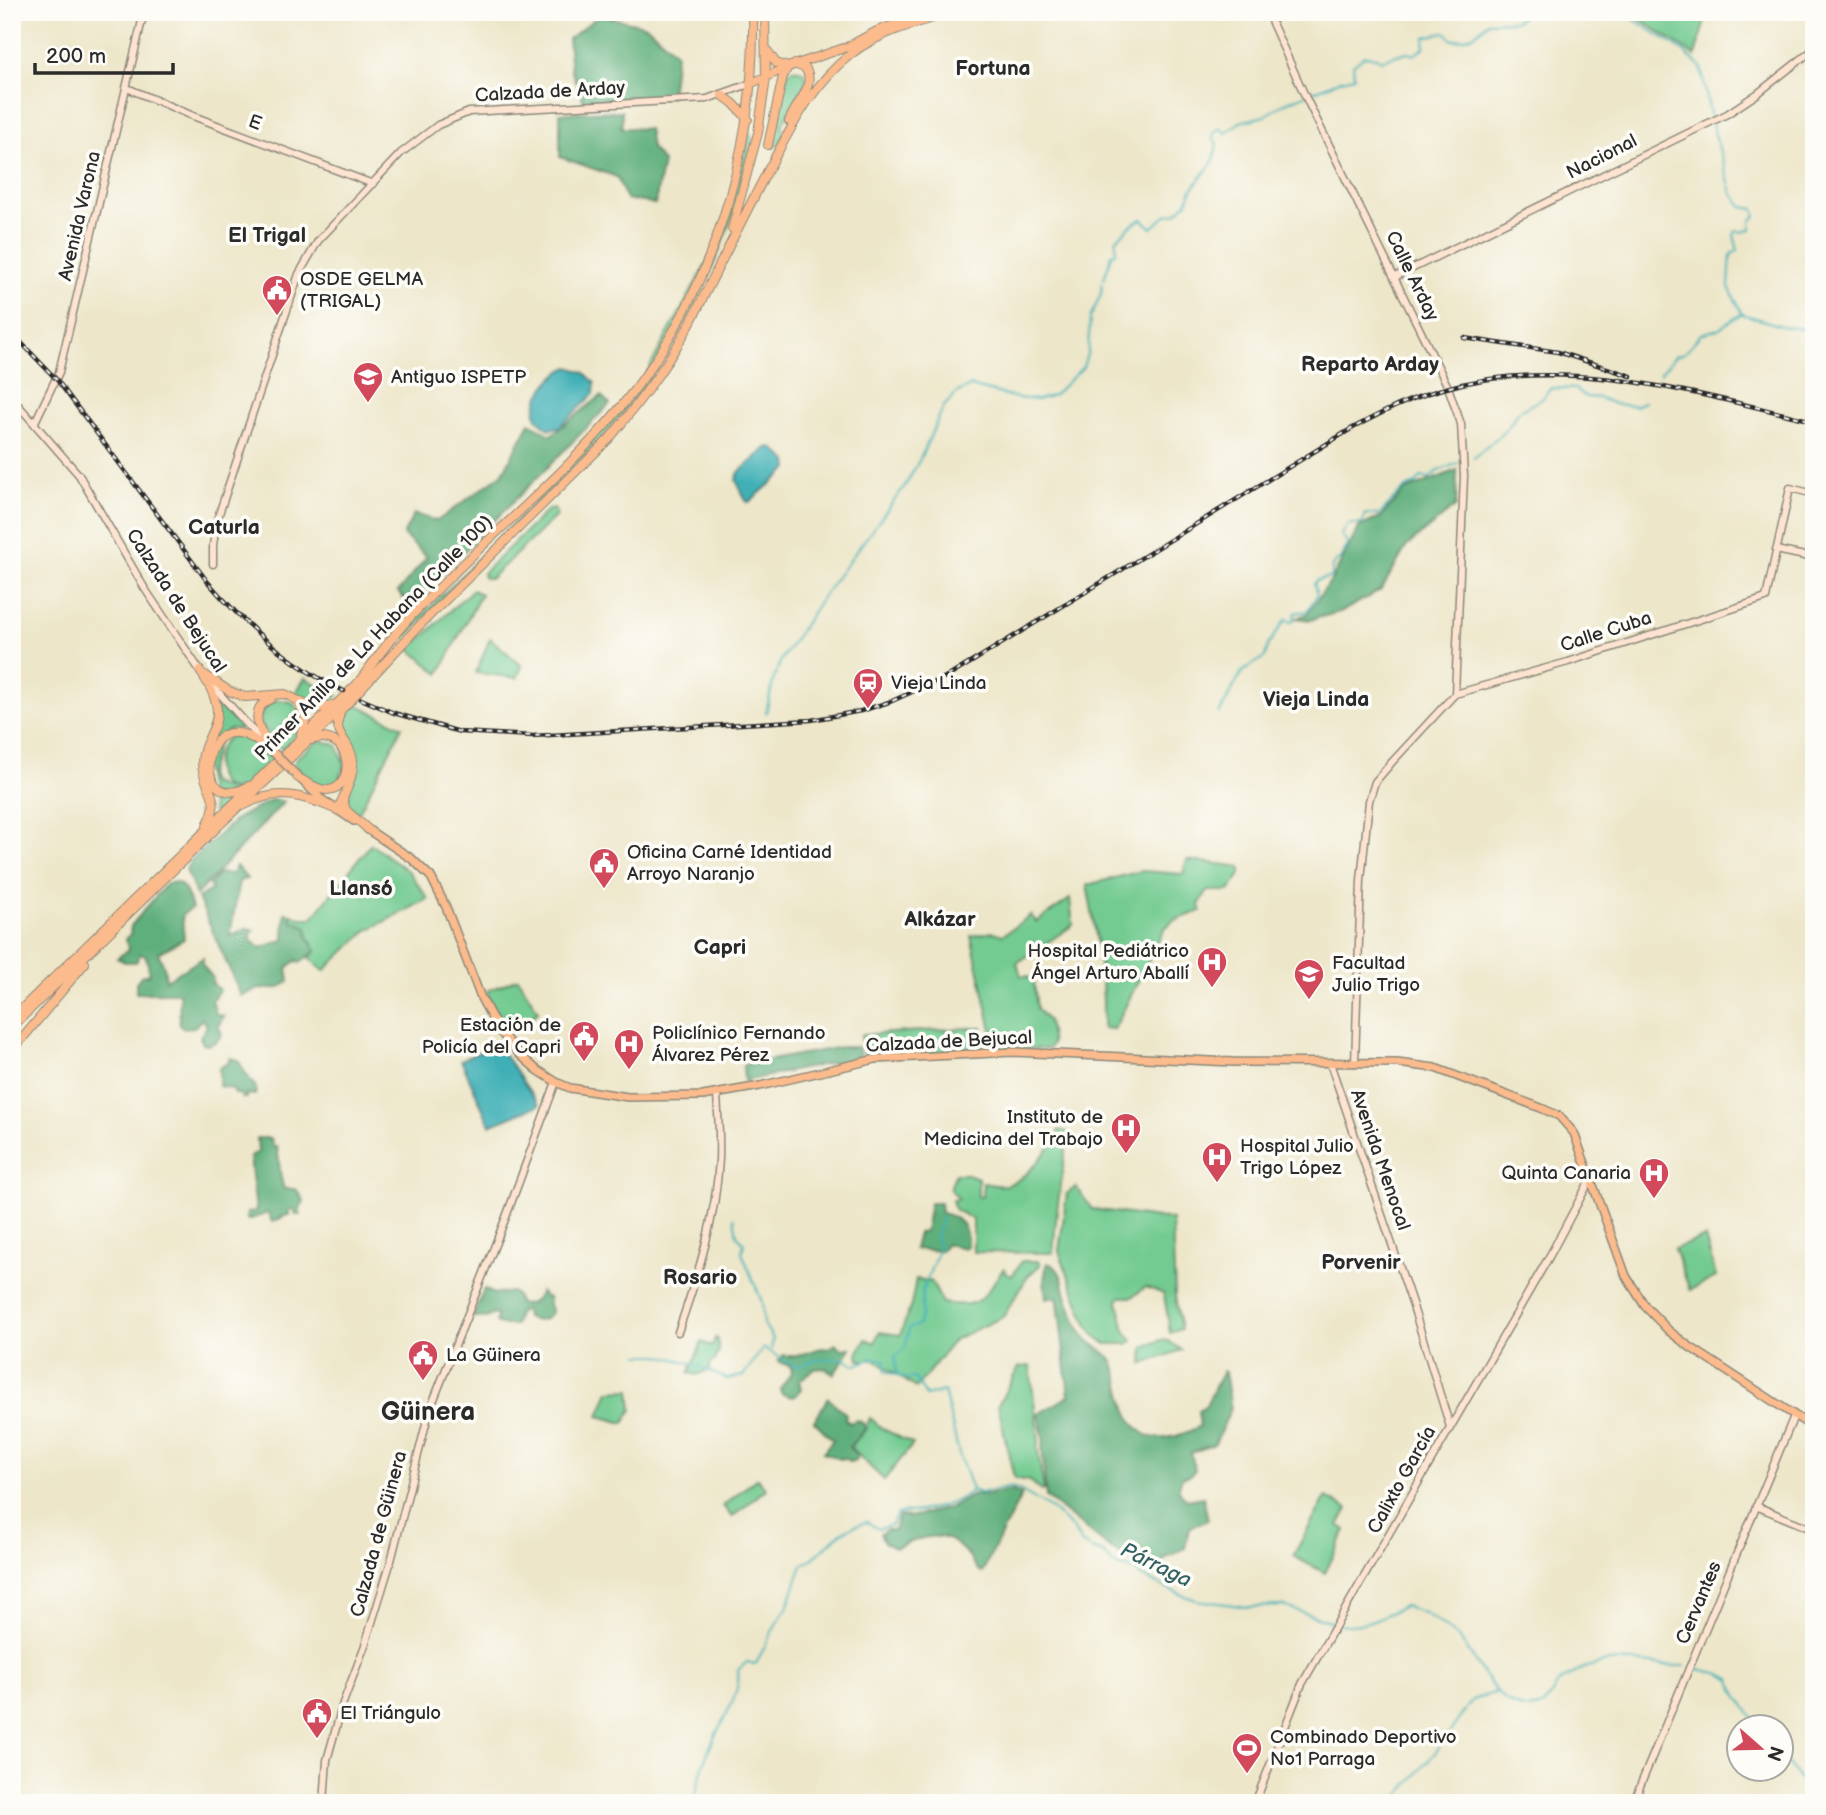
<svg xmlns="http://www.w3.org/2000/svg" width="1826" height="1815" viewBox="0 0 1826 1815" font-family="'Balsamiq Sans',sans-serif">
  <rect width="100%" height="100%" fill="#fdfcf7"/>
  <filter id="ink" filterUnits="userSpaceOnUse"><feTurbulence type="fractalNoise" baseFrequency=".0143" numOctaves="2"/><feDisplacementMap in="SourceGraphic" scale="14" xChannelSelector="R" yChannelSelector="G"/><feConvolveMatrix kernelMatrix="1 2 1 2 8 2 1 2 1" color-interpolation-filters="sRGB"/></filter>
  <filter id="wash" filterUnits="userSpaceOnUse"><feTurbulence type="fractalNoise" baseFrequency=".00686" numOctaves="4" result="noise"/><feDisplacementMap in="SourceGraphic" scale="28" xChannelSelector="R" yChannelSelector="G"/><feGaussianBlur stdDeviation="1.57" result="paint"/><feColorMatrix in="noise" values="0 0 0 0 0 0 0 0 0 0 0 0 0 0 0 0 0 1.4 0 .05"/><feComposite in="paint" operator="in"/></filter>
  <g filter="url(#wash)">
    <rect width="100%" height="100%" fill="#ede6c9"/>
    <!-- green -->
    <path fill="#73cb91" stroke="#4f7b5e" stroke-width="2" d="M1629,12l78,1 -12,43z
      M794,69l9,2 4,8 -25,46 2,9 -6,12 -5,1 -2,-2 13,-66 4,-7z
      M750,133l3,6 -17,68 -27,69 -32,61 -40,61 -69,78 -200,199 35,-41 133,-133 98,-105 84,-154 13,-38z
      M554,509l3,6 -66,63h-7l-1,-5 65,-63z
      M472,590l9,4 -42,80 -29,-25z
      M490,638l32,28 -5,12 -41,-5z
      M305,678l33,18c-16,11 -27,8 -43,-2z
      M277,700l15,2 11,12 -2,15 -19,21 -22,-26 1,-13 9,-10z
      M354,703l48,24 -44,87 -11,-9 -5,-84z
      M218,704l23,25h-10l-11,6 -12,40 3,8 26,10v2l-23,22 -10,-51z
      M230,736c19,0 32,12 45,25 -9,8 -20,20 -30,26 -29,13 -41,-29 -15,-51z
      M319,740l18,5 7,19 -5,18 -7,4h-12l-25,-20v-7z
      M371,844l38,28 19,27 -62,32 -42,40 -15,-13 7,-7 -8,-14 -17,-17 1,-6 8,4h12z
      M1187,860l54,7v7l-12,17h-22l-8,14 2,6 -28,10 -8,7 -51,101 -11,-1c2,-49 -7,-95 -16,-143l55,-14 41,3z
      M1070,899l3,26 -56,38 4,13h7l6,6 3,27 11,12 4,23 -4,5 -52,-1 -25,-112 22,-4 10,3 28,-20 5,7z
      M518,978l20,33 -15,16 -19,-4 -12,-18 -5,-14z
      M982,1027l2,22 -121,8 -2,-22z
      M1059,1130l9,3 -11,77 -4,43 -80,-1v-33l-18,-9 -3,-10 7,-1 -9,-10 5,-15h13l10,4v19h4l1,-14c7,1 16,3 23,2 20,-4 45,-37 53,-55z
      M1076,1187l16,22 80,11 3,76 6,33 -11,4 -6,-39 -18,-7 -14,10h-12l-2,5 7,29 8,10 -6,3h-21l-13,-10 -7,-12 -27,-71 8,-58z
      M1705,1237l11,40 -26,13 -16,-41z
      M1022,1261h16l2,4 -12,11 -25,41 -48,22 -39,49 -41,-28h-16l-1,-8 8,-13 9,4 4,-11 21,3 11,-30 5,-26 16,3 10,21c41,6 39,-4 62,-35l1,5 7,3z
      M715,1338h2l2,15 -3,3v4l-5,3 -2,7 -12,5 -8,-2 13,-31 10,4z
      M1161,1340l7,1 14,9 -39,14 1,-17z
      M1030,1366l9,76 -2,4 7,44 -2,1 -13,-10 -15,-3 -16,-73 21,-38z
      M630,1390l2,20 -8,13 -25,-7 10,-25z
      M870,1418l13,11 30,15 -29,36 -34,-33 15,-17z
      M757,1478l9,11 -34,28 -9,-11z
      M1326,1497l22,12 -9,16 7,5 -21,43 -32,-17z"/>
    <!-- forest -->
    <path fill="#5eaf7b" stroke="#446d53" stroke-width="2" d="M600,15l47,11 29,27 -5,43 -87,6 -13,-32 -3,-31z
      M622,111v17l26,1 3,19 12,14 -8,42 -29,-5 -9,-22 -57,-20v-44z
      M601,396l9,8 -200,202 -12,-14 29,-35 -24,-22 11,-21 23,7 65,-47 28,-51 21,12z
      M1457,470l-1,36 -49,40 -26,44 -38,21 -33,9 -13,-2 10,-4 27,-38 25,-49 22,-10 23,-26z
      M273,799l11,3 -88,93 -10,-25 4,-9 46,-42z
      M236,866l11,13 -8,2 -9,55 17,-8 7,2 -5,8 11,10 24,-8 1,-27 7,1 -1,6 16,7 1,10 8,14 -16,12 -3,-3 -10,8 2,13 -10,7 -20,1 -18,7 -43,-98 14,-9 -3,-4 10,-12 13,1z
      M175,882c11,3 13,16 17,26l-10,7 2,24 -26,14 6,13 2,14 37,-22v8l10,12 -1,5 7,7 -7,10 4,14 8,2 -6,10 4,8 -5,7 -8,4 -6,-1 -3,-7 7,-11 -5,-7 -8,8 -11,1 -4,-4 1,-31h-44v-10l5,-7 9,-2 -4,-18 -6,-2 -4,8h-11l-8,-4 11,-8 -2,-12 4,-3 1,-9 35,-42z
      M841,1047h17l2,10 -116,24 -1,-16z
      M229,1058l9,2c6,10 9,18 18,27l-1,8 -9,-1v4h-4l-2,-4h-5l-2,-5 -14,-3v-18l10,-6z
      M257,1138h14l2,9h4c3,15 2,29 7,42h12l8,12 -5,8 2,6h-5l-3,-6 -4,1v5c-7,0 -10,6 -17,7l-4,-9 -20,7 -2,-2 1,-5 9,-2 -6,-54 8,-5z
      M930,1203h10l1,10c19,3 27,14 26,33l-3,2 -18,-4 -5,7 -27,-2 4,-16 7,-2z
      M1047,1263c3,1 7,2 9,5 8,8 7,20 11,30 3,10 8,20 12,30 7,16 27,21 34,34 7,14 8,31 13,46 15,40 44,34 74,18l-2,-15 7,-4 18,-36 2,1 6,36 -16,36 -24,9 4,17 -6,6 -7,1 -4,13 9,10 16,-3 5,23 -19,8 -4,20 -20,11 -10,16 -45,-27 -64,-51 -4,-52 2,-3 -6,-28 31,-18 -11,-94 -1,-5 -11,1 -2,-18z
      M484,1289l10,5 18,-2 4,3 3,9c9,2 18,-2 21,-12l2,1 1,3 6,2v7l3,7 -7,7 -9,2 -10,-4 -1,-7h-2l-5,3 -3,12h-14l-5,-2 1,-7 -3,-2 -8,4 -13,-1z
      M836,1344l5,5 10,-1 -17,26 -9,-6 -11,1 -15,12 2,7 -4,7 -5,2 -10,-3 -2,-4 12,-18 -1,-5 -13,-6 6,-6c17,6 29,-10 44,-6z
      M828,1398l18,16 -1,5 5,4 8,-3 6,4 1,5 -16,18 8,9 -1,4 -6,2 -6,-4 -5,1 -16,-7 10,-12 -19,-19z
      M1011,1490l11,4 -40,79c-8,-6 -11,-15 -18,-22 -22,-24 -44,-13 -69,-3l-10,-5 -5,-9 7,-4h7l5,-14 11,1 39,-9 26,-14 11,1z"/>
    <!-- water -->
    <path fill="#3fb0b6" stroke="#356e70" stroke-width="2" d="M569,367l15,5 11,11 -1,11 -35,33 -9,2c-5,-3 -10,-6 -13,-11 -7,-18 17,-46 32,-51z
      M772,447l16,14 1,7 -40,34 -3,-1 -10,-21 3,-8 28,-24z
      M497,1044l42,61 -49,20 -29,-65z"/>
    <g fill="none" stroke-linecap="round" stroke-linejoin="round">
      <!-- stream -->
      <path stroke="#3fb0b6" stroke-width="2" d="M1622,12l61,39 18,16 10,52
        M1712,124l20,69 11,14 11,2 2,7 -5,5v8l-9,3 -6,-1 -2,4 4,16 -7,3 -2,33 13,27 43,13 29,3
        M1108,267l3,-13 5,-1v-13c9,-8 14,-16 26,-21l10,9 14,-13 10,-2 11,-10 4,-12 23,-31 3,-17 -4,-5 1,-6 6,-4 6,5 14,-11 25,-6 18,-12 58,-24 13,-3 -1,-12 11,-9 12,1 5,3 26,-8 7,3 10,-7 1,-11 21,-5 6,8c17,-1 25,-5 36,-18l28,-1 12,-9
        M1104,279l3,-10
        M1660,374l15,-18 9,-3 17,-19 17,-5 23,-15
        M1474,458l33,-29 11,-17 25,-14 7,-10 25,1 11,8 14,1 14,6 21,2 9,-4
        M766,713l7,-32 8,-21 44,-67 80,-107 14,-25 25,-55 14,-14 12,-6 47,12 20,2 17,-5 29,-28 5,-16 2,-33 11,-24 1,-10
        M1219,714l23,-42 23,-15 3,-12 18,-26 4,3 4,-1 1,-8 12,-2 10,-16 -3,-11 4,-4 14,-3v-11l8,-7 8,-15 -7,-10 8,-10h13l4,-10 13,1c14,-12 18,-26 37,-31l5,-7 8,2 7,-7 22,-9
        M734,1218l3,17 7,8 -2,10 20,49 2,22 9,15 -2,11
        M639,1355h19l33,8 36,16 16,-3 20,-28 33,19 20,-7 25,-2 15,7 17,-7 12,2v11l22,8 8,-1 11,18 18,-5 15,63 13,36
        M897,1376l-2,-20 10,-8 4,-20 10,-3 3,-12v-21l17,-43 -3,-12 6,-20
        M972,1490l8,3 31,-6 7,2 32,19 24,22 7,13 10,6 13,4 8,10 7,4 15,2 7,7 31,15 24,9 52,7 35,-1 52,17
        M1429,1616c10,7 22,14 30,23 23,25 40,82 84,67 9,-8 11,-21 19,-26 47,-31 72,-14 123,-14
        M1340,1624c23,5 45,-10 65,-18l22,8
        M1692,1668l26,5 12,6 10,20 20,29
        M1446,1738l26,-38 25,-8
        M1780,1756l25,29 9,16
        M694,1803c4,-23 10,-44 20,-65 10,-22 27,-42 24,-68l9,-8 8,2 2,-2 19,-38 11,-16 15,-43c27,-13 29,-35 65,-43l11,7 14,-4 5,-11c28,-4 54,-5 75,-24
        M1394,1803c13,-21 32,-37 46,-57"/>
    </g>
  </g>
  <g filter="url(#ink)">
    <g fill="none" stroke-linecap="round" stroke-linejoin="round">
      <!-- secondary casing -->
      <g stroke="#8c887a" stroke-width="9">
        <path id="secondary" d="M1267,12l39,86 142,289 13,37 3,52 -9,218
          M127,88l66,28 180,68
          M1395,277l332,-163 30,-20 57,-45
          M12,398l67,77 66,114 56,83
          M35,422l24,-50 85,-360
          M1776,550l38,8
          M213,564v-19l4,-25 82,-246 19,-33 83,-88 37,-28 31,-13 238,-13 45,-16
          M210,683l54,60
          M1330,1063l82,240 38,124
          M1355,1063l6,-183 8,-79 6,-19 17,-20 63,-68 113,-32 198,-64 24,-110 24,6
          M678,1332c20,-57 38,-113 41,-173 1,-22 -1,-44 -2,-65
          M1756,1506l58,24
          M324,1803l3,-43 16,-57 22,-58 26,-84 38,-149 77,-195 50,-135
          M1255,1803l47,-119 247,-427 41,-77
          M1633,1803l161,-387"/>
      </g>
      <!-- primary casing -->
      <g stroke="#8c887a" stroke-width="10">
        <path id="primary" d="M292,771l29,28 33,22
          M367,829l45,30 19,18 15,30 35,91 17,31 21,25 17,15 20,13 14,6 58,9 75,-1 57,-10 116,-27 137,-7 220,10 164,1 38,5 106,40 18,8 15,17 52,143 19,30 24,25 21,16 124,81"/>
      </g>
      <!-- highway casing -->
      <g stroke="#8c887a" stroke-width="10">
        <path id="highway" d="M767,50l9,13 12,4
          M752,83l36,-16 59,-20 30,-16 52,-19
          M722,95l11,8 15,16
          M789,121c6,-17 27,-34 17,-52l-11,-5
          M768,145l15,-69 5,-9
          M732,229l26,-96 8,-55 -1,-66
          M200,671c8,12 16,25 17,40 1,18 -15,31 -15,52 1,27 22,33 5,62
          M205,675l24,16 16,6 40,-3 30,15 17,-4
          M299,704l7,15 -5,15
          M270,749c-9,-16 -24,-40 1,-50
          M297,777c9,5 20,13 30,13 31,-1 25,-64 -16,-50
          M249,786c-51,28 -51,-58 -11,-53 12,1 24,12 34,19
          M343,799l3,11 24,21
          M245,805c31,-18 61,-9 92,5 7,-13 17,-34 16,-49 -1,-19 -22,-27 -13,-47
          M12,1018l345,-334c15,-19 29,-40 46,-59 70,-77 155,-141 221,-222 88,-108 132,-252 129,-391
          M12,1027l219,-213 114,-108 70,-76 194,-191c33,-40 64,-81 87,-127 23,-46 46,-92 70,-138 24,-44 45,-89 85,-120 30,-23 68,-32 103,-42
          M12,1051l73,-88"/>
      </g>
      <!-- secondary -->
      <use href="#secondary" stroke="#fde4d1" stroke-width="6"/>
      <!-- primary -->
      <use href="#primary" stroke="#fbbb8c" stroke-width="7"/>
      <!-- highway -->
      <use href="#highway" stroke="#fbbb8c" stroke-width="8"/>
      <!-- rail casing -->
      <g stroke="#2b2b2b" stroke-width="4.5">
        <path id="rail" d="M12,333l45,47 150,201c38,44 84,86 137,110
          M1464,338l94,14 73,24
          M361,699l33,14 66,19 73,4 278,-16 50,-9 31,-10 60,-27 399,-245c28,-15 57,-30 88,-39 124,-37 253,3 375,31"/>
      </g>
      <!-- rail -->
      <use href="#rail" stroke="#fdfcf7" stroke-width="2" stroke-dasharray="5" stroke-linecap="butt"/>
      <!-- primary-bridge casing -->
      <g stroke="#8c887a" stroke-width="10" stroke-linecap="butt">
        <path id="primary-bridge" d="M273,752l19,19"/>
      </g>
      <!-- primary-bridge -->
      <use href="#primary-bridge" stroke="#fbbb8c" stroke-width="7"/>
    </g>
  </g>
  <!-- icons -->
  <defs>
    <g id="civic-pin" transform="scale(1.575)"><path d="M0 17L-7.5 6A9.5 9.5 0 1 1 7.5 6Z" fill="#d1495b" stroke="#fdfcf7"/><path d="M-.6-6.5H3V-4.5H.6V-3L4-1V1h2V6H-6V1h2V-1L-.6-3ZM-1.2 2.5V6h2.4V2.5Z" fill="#fff"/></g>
    <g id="university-pin" transform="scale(1.575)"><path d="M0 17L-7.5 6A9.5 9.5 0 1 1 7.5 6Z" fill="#d1495b" stroke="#fdfcf7"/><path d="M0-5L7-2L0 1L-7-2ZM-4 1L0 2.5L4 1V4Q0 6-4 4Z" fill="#fff"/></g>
    <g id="station-pin" transform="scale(1.575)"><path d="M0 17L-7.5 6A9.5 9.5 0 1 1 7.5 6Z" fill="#d1495b" stroke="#fdfcf7"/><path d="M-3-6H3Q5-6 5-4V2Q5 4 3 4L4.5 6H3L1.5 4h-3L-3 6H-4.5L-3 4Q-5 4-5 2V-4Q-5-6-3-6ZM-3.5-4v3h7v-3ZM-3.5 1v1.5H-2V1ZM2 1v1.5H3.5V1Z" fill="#fff"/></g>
    <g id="hospital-pin" transform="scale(1.575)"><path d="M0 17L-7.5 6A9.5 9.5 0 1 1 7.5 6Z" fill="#d1495b" stroke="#fdfcf7"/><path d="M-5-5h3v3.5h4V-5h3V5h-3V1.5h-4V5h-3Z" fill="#fff"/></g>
    <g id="stadium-pin" transform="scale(1.575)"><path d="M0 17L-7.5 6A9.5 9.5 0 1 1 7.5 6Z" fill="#d1495b" stroke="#fdfcf7"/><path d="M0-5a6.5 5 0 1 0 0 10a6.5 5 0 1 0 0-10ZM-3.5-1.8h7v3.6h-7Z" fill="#fff"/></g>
  </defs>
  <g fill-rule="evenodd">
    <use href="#civic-pin" x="277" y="290"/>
    <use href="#university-pin" x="368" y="377"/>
    <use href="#station-pin" x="868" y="683"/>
    <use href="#civic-pin" x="604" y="863"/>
    <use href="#hospital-pin" x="1212" y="962"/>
    <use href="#university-pin" x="1309" y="974"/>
    <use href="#civic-pin" x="584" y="1036"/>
    <use href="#hospital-pin" x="629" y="1044"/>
    <use href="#hospital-pin" x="1126" y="1128"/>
    <use href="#hospital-pin" x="1217" y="1157"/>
    <use href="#hospital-pin" x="1654" y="1173"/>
    <use href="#civic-pin" x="423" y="1355"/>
    <use href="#civic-pin" x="317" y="1713"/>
    <use href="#stadium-pin" x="1247" y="1748"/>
  </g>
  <g text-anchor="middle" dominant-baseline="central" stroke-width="7" stroke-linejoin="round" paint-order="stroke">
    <!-- street labels -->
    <g font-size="19" fill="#2b2b2b" stroke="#fdfcf7">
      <text transform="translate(550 92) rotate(-3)">Calzada de Arday</text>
      <text transform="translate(255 123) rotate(20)">E</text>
      <text transform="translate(1602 157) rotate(-27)">Nacional</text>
      <text transform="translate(80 216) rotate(-77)">Avenida Varona</text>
      <text transform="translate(1412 276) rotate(64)">Calle Arday</text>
      <text transform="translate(176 601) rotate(57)">Calzada de Bejucal</text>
      <text transform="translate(1606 632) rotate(-18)">Calle Cuba</text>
      <text transform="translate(374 638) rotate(-46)">Primer Anillo de La Habana (Calle 100)</text>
      <text transform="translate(949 1042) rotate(-3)">Calzada de Bejucal</text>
      <text transform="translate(1380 1160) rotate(71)">Avenida Menocal</text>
      <text transform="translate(1402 1480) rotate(-61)">Calixto García</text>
      <text transform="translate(379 1534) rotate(-75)">Calzada de Güinera</text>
      <text transform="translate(1699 1603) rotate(-67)">Cervantes</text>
    </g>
    <!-- poi labels -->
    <g font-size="19" fill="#2b2b2b" stroke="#fdfcf7" text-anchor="start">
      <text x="300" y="279">OSDE GELMA<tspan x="300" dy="22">(TRIGAL)</tspan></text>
      <text x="391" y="377">Antiguo ISPETP</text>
      <text x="891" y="683">Vieja Linda</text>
      <text x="627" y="852">Oficina Carné Identidad<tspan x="627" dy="22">Arroyo Naranjo</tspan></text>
      <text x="1189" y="951" text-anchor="end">Hospital Pediátrico<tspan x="1189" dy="22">Ángel Arturo Aballí</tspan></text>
      <text x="1332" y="963">Facultad<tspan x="1332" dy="22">Julio Trigo</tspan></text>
      <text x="561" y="1025" text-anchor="end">Estación de<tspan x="561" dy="22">Policía del Capri</tspan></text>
      <text x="652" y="1033">Policlínico Fernando<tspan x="652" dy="22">Álvarez Pérez</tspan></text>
      <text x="1103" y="1117" text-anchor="end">Instituto de<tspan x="1103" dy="22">Medicina del Trabajo</tspan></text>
      <text x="1240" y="1146">Hospital Julio<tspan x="1240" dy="22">Trigo López</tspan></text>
      <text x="1631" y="1173" text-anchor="end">Quinta Canaria</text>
      <text x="446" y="1355">La Güinera</text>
      <text x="340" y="1713">El Triángulo</text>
      <text x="1270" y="1737">Combinado Deportivo<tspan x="1270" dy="22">No1 Parraga</tspan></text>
    </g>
    <!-- neighbourhood labels -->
    <g font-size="21" font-weight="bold" fill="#2b2b2b" stroke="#fdfcf7">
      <text x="993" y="68">Fortuna</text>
      <text x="267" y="235">El Trigal</text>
      <text x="1370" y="364">Reparto Arday</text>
      <text x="224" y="527">Caturla</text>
      <text x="1316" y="699">Vieja Linda</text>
      <text x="361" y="888">Llansó</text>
      <text x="940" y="919">Alkázar</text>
      <text x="720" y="947">Capri</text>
      <text x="1361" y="1262">Porvenir</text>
      <text x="700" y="1277">Rosario</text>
    </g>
    <!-- water labels -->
    <g font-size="21" font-style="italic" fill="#336063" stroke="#fdfcf7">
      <text transform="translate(1156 1565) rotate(26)">Párraga</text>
    </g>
    <!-- district labels -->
    <g font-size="26" font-weight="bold" fill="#2b2b2b" stroke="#fdfcf7">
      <text x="428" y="1412">Güinera</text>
    </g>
  </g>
  <!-- margin -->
  <rect width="1826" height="1815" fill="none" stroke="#fdfcf7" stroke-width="42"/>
  <!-- north arrow -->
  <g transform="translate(1760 1748) rotate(110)"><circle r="33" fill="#fdfcf7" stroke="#a9a8a5" stroke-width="2"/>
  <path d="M0-5L12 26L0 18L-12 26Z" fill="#d1495b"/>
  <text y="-10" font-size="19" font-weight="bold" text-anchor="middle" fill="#2b2b2b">N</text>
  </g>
  <!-- scale -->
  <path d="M35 63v10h138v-10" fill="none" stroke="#2b2b2b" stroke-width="3.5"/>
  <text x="46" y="63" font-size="21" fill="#2b2b2b" stroke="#fdfcf7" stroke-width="5" paint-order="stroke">200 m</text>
</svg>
